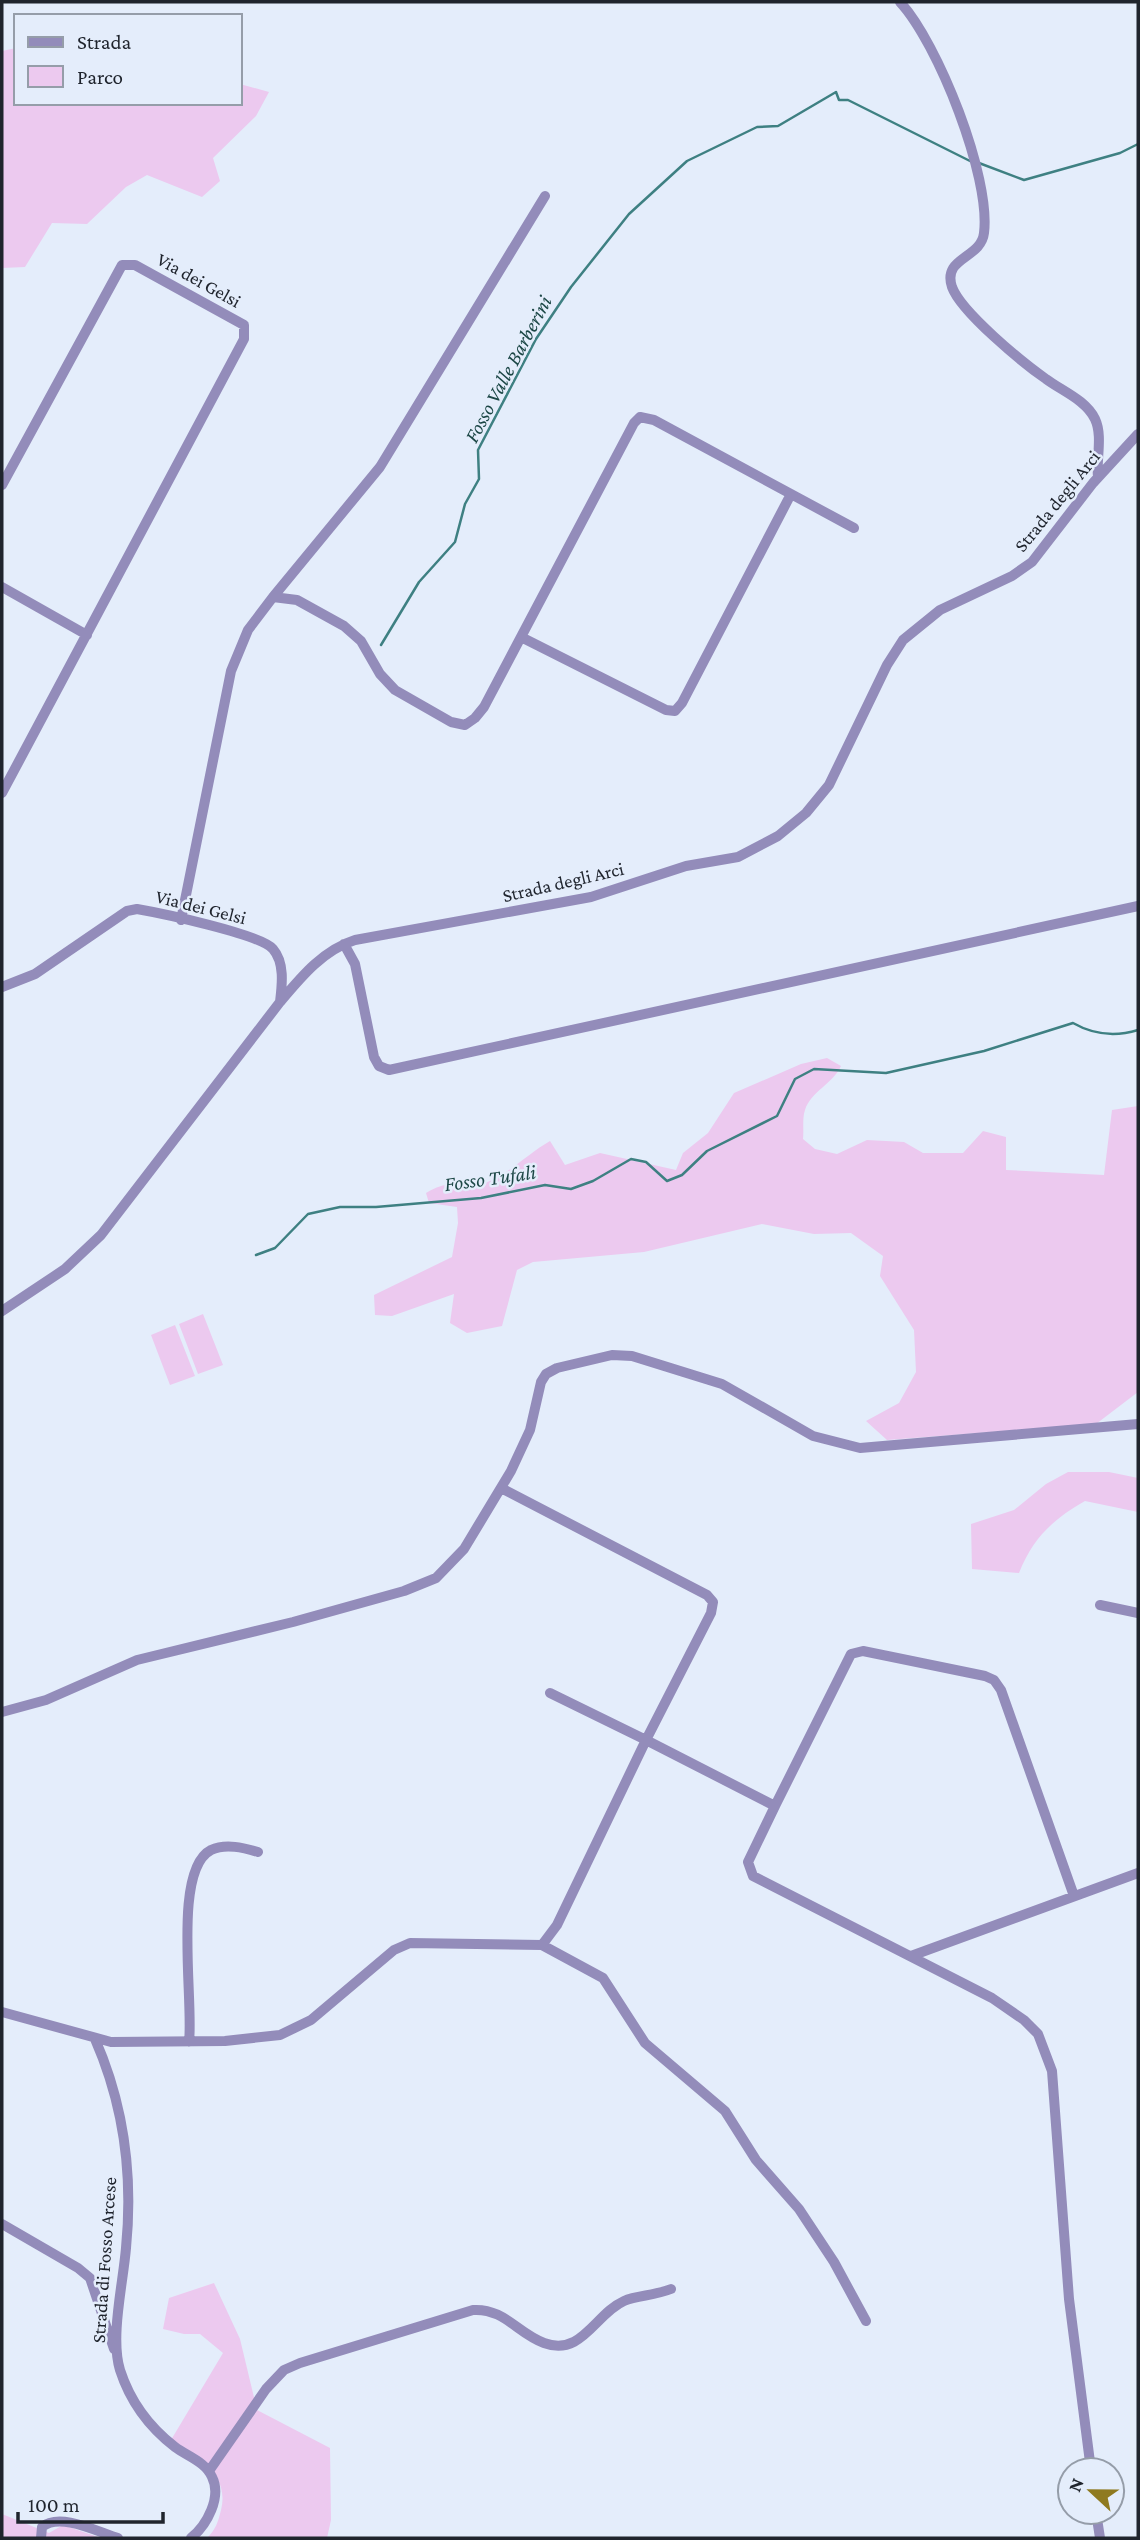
<svg xmlns="http://www.w3.org/2000/svg" width="1140" height="2540" viewBox="0 0 1140 2540" font-family="'Crimson Pro',serif">
  <rect width="100%" height="100%" fill="#e4edfb"/>
  <!-- green -->
  <path fill="#ecc9ef" d="M16,48v55h224v-19l29,8 -13,24 -43,42 7,23 -18,16 -55,-22 -21,12 -39,37 -35,-1 -27,44 -23,1v-217z
    M827,1058l14,8c-8,18 -30,25 -36,44 -3,8 -1,20 -2,29l12,10 22,5 30,-14 37,2 19,11h40l20,-22 23,6v33l98,5 8,-65 26,-4v286l-42,32 -209,16 -21,-19 33,-18 17,-31 -2,-42 -34,-54 3,-20 -32,-23 -37,1 -52,-10 -118,28 -111,10 -16,8 -15,56 -35,7 -17,-10 4,-29 -62,22 -17,-1 -1,-20 78,-38 6,-34 -1,-16 -28,-4 -3,-10c26,-16 30,-3 53,-8 26,-7 48,-31 71,-44l15,24 35,-12 76,17 7,-17 25,-20 26,-40 67,-29z
    M203,1314l20,51 -25,9 -19,-50z
    M175,1325l20,51 -25,9 -19,-50z
    M1068,1472h41l29,6v34l-53,-11c-33,19 -52,37 -66,72l-47,-4 -1,-45 43,-14 32,-26z
    M214,2283l26,56 17,71 73,38 1,72 -4,18h-120c9,-9 11,-16 14,-28 9,-37 -24,-52 -50,-70l52,-87 -23,-19h-16l-21,-5 6,-31z
    M2,2514l47,19 14,-8 38,13h-99z"/>
  <g fill="none" stroke-linecap="round" stroke-linejoin="round">
    <!-- stream -->
    <path stroke="#3e8082" stroke-width="2.5" d="M979,163l45,17 96,-27 18,-9
      M381,645l38,-63 36,-40 10,-38 14,-25 -1,-29 58,-111 35,-52 58,-73 58,-53 70,-34 21,-1 58,-34 3,8h9l124,62
      M256,1255l19,-7 33,-34 32,-7h36l105,-9 64,-13 26,4 22,-8 38,-22 15,3 21,19 15,-6 25,-24 70,-35 18,-37 19,-10 72,4 98,-22 89,-28c21,12 42,14 65,7"/>
    <!-- minor -->
    <path stroke="#938cba" stroke-width="10" d="M900,2c38,41 91,175 84,231 -3,26 -42,24 -32,54 9,25 71,76 94,92 16,12 40,21 49,40 8,17 1,40 3,58
      M2,485l120,-220h13l109,60v14l-242,454
      M2,587l85,48
      M273,597l107,-130 165,-271
      M521,637l145,73 9,1 7,-8 109,-209
      M181,920l50,-249 17,-41 25,-33 24,3 47,26 17,15 19,33 15,16 56,32 14,3 10,-7 9,-11 150,-284 6,-6 14,3 200,108
      M344,944l11,20 19,93 5,9 10,4 749,-164
      M2,987l33,-13 92,-63 10,-2c23,4 123,25 136,40 12,14 9,36 7,53
      M2,1311l63,-42 36,-34 179,-233c21,-25 43,-52 75,-62l236,-43 95,-31 52,-9 40,-21 28,-23 23,-28 58,-120 16,-25 37,-30 72,-34 20,-14 61,-79 45,-49
      M501,1488l206,107 6,7 -2,11 -65,127 -96,-47
      M1100,1605l38,8
      M2,1712l44,-12 91,-40 156,-38 111,-31 32,-13 28,-29 47,-78 19,-41 11,-48 5,-8 11,-6 55,-13 20,1 90,28 91,52 47,12 278,-24
      M775,1806l76,-152 12,-3 122,25 9,4 7,10 73,206
      M542,1945l61,33 42,65 80,68 31,49 43,49 35,53 32,59
      M911,1956l227,-83
      M2,2012l109,30 114,-1 55,-6 31,-15 83,-70 16,-7 132,2 15,-20 89,-185 129,66 -27,56 5,14 239,122 32,22 14,14 14,37 17,228 22,171
      M95,2039c29,66 38,138 31,209 -3,36 -16,89 -6,122 10,31 29,57 55,77 12,9 31,15 37,30 10,20 -5,48 -21,61
      M189,2042c5,-41 -17,-172 22,-192 15,-7 33,-2 47,2
      M2,2224l76,44 12,10 24,71
      M209,2471l57,-82 18,-19 16,-7 173,-53c31,-2 44,23 71,33 38,14 51,-29 80,-42 13,-6 30,-5 47,-12
      M1096,2512l4,26
      M41,2538l1,-11c18,-15 56,5 76,11"/>
  </g>
  <g text-anchor="middle" dominant-baseline="central" stroke-width="5" stroke-linejoin="round" paint-order="stroke">
    <!-- street labels -->
    <g font-size="19" fill="#1f242d" stroke="#e4edfb">
      <text transform="translate(199 280) rotate(29)">Via dei Gelsi</text>
      <text transform="translate(1057 501) rotate(-51)">Strada degli Arci</text>
      <text transform="translate(563 882) rotate(-13)">Strada degli Arci</text>
      <text transform="translate(201 907) rotate(14)">Via dei Gelsi</text>
      <text transform="translate(104 2260) rotate(-86)">Strada di Fosso Arcese</text>
    </g>
    <!-- water labels -->
    <g font-size="21" font-style="italic" fill="#1c4746" stroke="#e4edfb">
      <text transform="translate(508 369) rotate(-62)">Fosso Valle Barberini</text>
      <text transform="translate(490 1178) rotate(-8)">Fosso Tufali</text>
    </g>
  </g>
  <!-- border -->
  <rect width="1140" height="2540" fill="none" stroke="#1f242d" stroke-width="7"/>
  <!-- legend -->
  <rect x="14" y="14" width="228" height="91" fill="#e4edfb" stroke="#959da9" stroke-width="2"/>
  <rect x="28" y="37" width="35" height="10" fill="#938cba" stroke="#959da9" stroke-width="2"/>
  <text x="77" y="49" font-size="21" fill="#1f242d">Strada</text>
  <rect x="28" y="66" width="35" height="21" fill="#ecc9ef" stroke="#959da9" stroke-width="2"/>
  <text x="77" y="84" font-size="21" fill="#1f242d">Parco</text>
  <!-- north arrow -->
  <g transform="translate(1091 2491) rotate(292)"><circle r="33" fill="#e4edfb" stroke="#959da9" stroke-width="2"/>
  <path d="M0-5L12 26L0 18L-12 26Z" fill="#8f7a20"/>
  <text y="-10" font-size="19" font-weight="bold" text-anchor="middle" fill="#1f242d">N</text>
  </g>
  <!-- scale -->
  <path d="M18 2512v10h145v-10" fill="none" stroke="#1f242d" stroke-width="3.5"/>
  <text x="28" y="2512" font-size="21" fill="#1f242d" stroke="#e4edfb" stroke-width="5" paint-order="stroke">100 m</text>
</svg>
